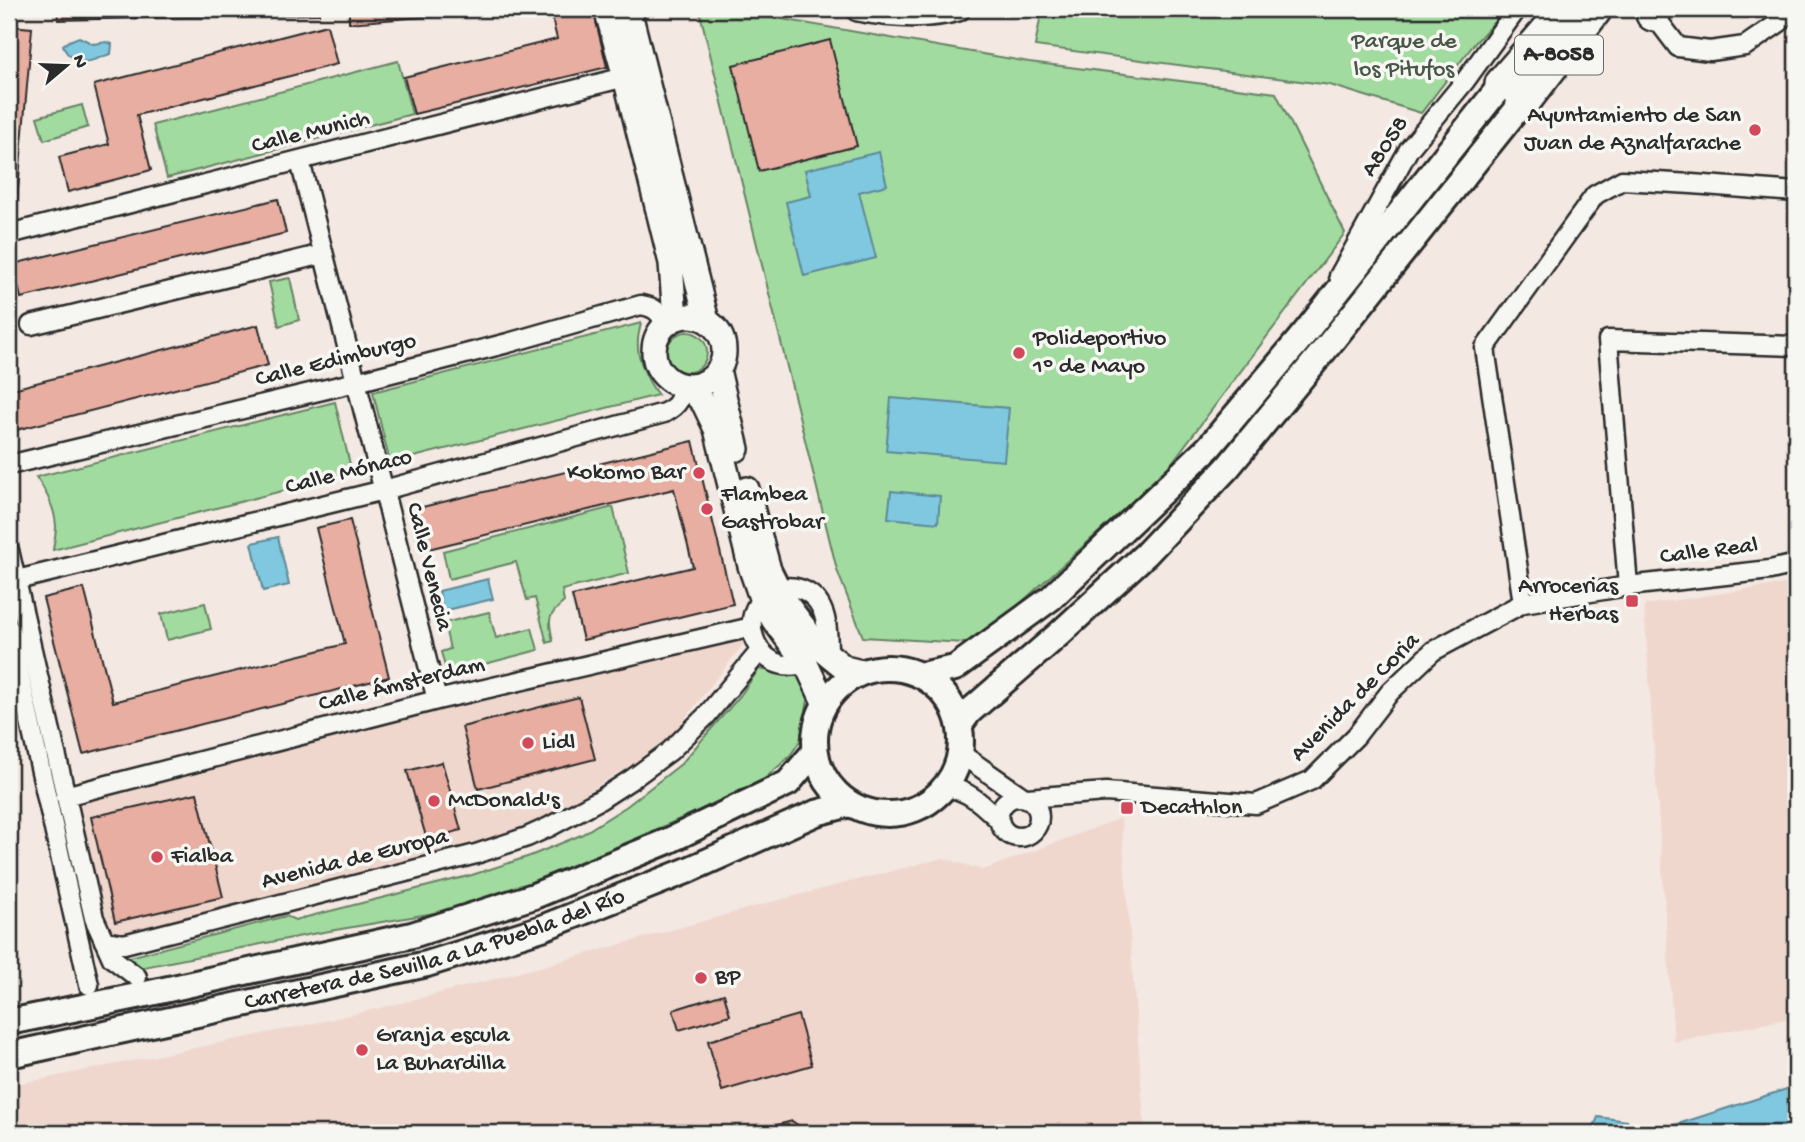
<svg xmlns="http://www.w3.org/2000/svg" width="1805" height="1142" viewBox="0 0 1805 1142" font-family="'Gochi Hand',sans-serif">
  <rect width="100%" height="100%" fill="#f3e8e2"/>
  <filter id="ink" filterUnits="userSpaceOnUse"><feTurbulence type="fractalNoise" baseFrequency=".0143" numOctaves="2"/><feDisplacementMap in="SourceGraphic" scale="14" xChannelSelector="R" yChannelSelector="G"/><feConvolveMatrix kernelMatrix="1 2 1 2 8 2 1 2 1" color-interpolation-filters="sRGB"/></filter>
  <g filter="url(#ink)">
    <!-- built -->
    <path fill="#efd7ce" d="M1796,582v435l-122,25 -30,-437z
      M744,624l1,18 -80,102 -129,80 -437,126 -35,-161z
      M1121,818l24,315h-1136v-47l302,-62 86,-20 143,-37 235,-66 168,-43 40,12z"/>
    <!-- green -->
    <path fill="#a2db9f" stroke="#668365" stroke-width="2" d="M699,9h25l305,53 247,31 69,140 -181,240 -151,137 -48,33 -102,-6 -26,-67z
      M1042,9h464l-31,34 -54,70 -91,-28 -295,-39z
      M398,61l14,53 -245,64 -14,-53z
      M82,105l6,22 -44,13 -7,-23z
      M290,278l9,42 -20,6 -10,-44z
      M641,323c-1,6 -3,12 -3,17 -2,18 10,42 20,55l-268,68 -17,-71z
      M667 352a20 20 0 1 1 40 0a20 20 0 1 1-40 0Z
      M335,402l17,71 -299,77c1,-8 3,-16 3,-24 -1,-17 -10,-35 -20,-49z
      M613,507l16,66 -67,17 2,12c-17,14 -16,18 -11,39l-6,2 -12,-45 -8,2 -11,-38 -67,17 -6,-28z
      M205,603l6,26 -44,11 -6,-26z
      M489,612l7,26 36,-10 6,22 -91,24 -6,-22 9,-3 -6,-26z
      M759,669l43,7 8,14 -10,51 -11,16 -29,26 -185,83 -86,32 -43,13 -134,23 -173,34 -17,-9 164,-43 9,4 177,-45 58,-19 51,-21 46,-29 54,-42 59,-68z"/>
    <!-- water -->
    <path fill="#7fc8df" stroke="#5d8997" stroke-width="2" d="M79,37l14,7 14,-2 5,2 -1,10c-13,3 -23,12 -36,5 -7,-4 -10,-7 -12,-14l6,-4z
      M879,152l8,33 -28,7 17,66 -72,18 -18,-74 25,-6 -6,-26z
      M891,398l118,10 -5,53 -118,-10z
      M891,491l49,5 -2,27 -50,-5z
      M278,537l11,48 -26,6 -11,-48z
      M488,579l5,20 -50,12 -4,-20z
      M1796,1086v47h-146z
      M1598,1117l29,4 7,12h-43z"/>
    <!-- building -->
    <path fill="#e7aea1" stroke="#2b2b2b" stroke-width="2" d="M57,9h262v5l-261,6z
      M349,9h171l-171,14z
      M544,9h49l14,58 -193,47 -10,-37 153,-38 -6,-25z
      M327,25l10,39 -200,51 14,55 -83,22 -9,-35 50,-13 -15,-59z
      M9,26l23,2 -16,185 -7,-1z
      M830,40l27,106 -98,25 -26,-106z
      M278,199l8,34 -265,65 -8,-34z
      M258,325l10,40 -259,67v-42z
      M693,441l40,163 -150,36 -11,-44 121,-29 -19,-78 -254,62 -10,-41z
      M350,520l39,157 -306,77 -40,-156 41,-10 29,114 232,-58 -29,-116z
      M579,697l16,62 -117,30 -16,-62z
      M442,762l19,68 -34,10 -20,-69z
      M197,793l26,104 -108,25 -24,-105z
      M724,994l6,21 -51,15 -6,-20z
      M798,1015l14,50 -90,26 -14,-50z
      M792,1121l17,12h-62z"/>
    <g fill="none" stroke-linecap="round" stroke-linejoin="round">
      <!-- minor casing -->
      <g stroke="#2b2b2b" stroke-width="23">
        <path id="minor" d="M1653,14l25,33 32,4 35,-5 35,-24 8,-13
          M300,161l137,539
          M9,234l616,-157
          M1339,276l70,-127 56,-68 52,-72
          M31,325l292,-71
          M9,465l347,-83 152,-39 133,-38c14,2 18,7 25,19
          M9,550l85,368 18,40 25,19
          M9,582l375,-92 280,-77c15,-8 16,-12 18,-28
          M1628,586l-20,-246 188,6
          M1523,603l-38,-255 110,-153 27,-15 70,4 104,8
          M9,629l80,356
          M806,664c-11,2 -21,3 -32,-2 -21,-11 -30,-42 -14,-61 4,-6 16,-12 24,-13 6,-2 15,0 21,3 23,12 23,40 23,63
          M961,754l62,43
          M946,787c23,3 37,18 53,33
          M65,796l372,-96 315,-73
          M999 817a20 20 0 1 1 40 0a20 20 0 1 1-40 0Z
          M1027,798l79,-6 150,12 56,-24 44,-44 34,-44 43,-41 90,-48 105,-17 142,-16 26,-6
          M104,941l20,3 352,-90 51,-17 22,-10 52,-28 31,-20 38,-28 36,-35 54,-65"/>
      </g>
      <!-- tertiary casing -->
      <g stroke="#2b2b2b" stroke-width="28">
        <path id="tertiary" d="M606,9l19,68 46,186 4,56
          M629,9l78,312
          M858,9c31,6 68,9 100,0
          M654 351a35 35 0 1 1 70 0a35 35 0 1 1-70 0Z
          M718,370l19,79
          M688,386l16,18 12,25 34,137 11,32 13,23 32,43 19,40
          M747,489l22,81 16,32 34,45 26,21 16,4"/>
      </g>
      <!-- secondary casing -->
      <g stroke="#2b2b2b" stroke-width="30">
        <g id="secondary">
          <circle cx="888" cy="741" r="73"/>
          <path d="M921,675l34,-7 96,-70 158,-151 95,-113 198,-250"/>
          <path d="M961,723l8,-11 89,-77 88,-81 82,-87 103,-125 192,-240"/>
          <path d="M9,1022l128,-26 275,-61 122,-39 134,-55 120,-58 27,-32"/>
          <path id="s1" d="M9,1055l418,-91 115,-36 144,-57 130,-58 34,-9"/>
        </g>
      </g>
      <!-- motorway casing -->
      <g stroke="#2b2b2b" stroke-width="38">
        <path id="motorway" d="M1652,9l1,5
          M1502,84l65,-75
          M1523,102l72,-93"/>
      </g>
      <!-- minor -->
      <use href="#minor" stroke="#f6f6f2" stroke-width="18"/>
      <!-- tertiary -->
      <use href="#tertiary" stroke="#f6f6f2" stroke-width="23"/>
      <!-- secondary -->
      <use href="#secondary" stroke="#f6f6f2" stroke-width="24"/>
      <!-- motorway -->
      <use href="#motorway" stroke="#f6f6f2" stroke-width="33"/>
    </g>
  </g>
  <!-- markers -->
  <g fill="#d1495b" stroke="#f6f6f2" stroke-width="2.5">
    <circle cx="1755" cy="130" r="7"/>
    <circle cx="1019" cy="353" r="7"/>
    <circle cx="699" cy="473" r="7"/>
    <circle cx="707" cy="509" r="7"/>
    <rect x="1625" y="594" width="14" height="14" rx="3.5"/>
    <circle cx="528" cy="743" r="7"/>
    <circle cx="434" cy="801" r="7"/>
    <rect x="1120" y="801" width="14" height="14" rx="3.5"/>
    <circle cx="157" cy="857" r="7"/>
    <circle cx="701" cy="978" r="7"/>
    <circle cx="362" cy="1050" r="7"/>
  </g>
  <g text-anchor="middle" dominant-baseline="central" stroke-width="7" stroke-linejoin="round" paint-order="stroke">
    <!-- shield labels -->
    <rect fill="#f6f6f2" stroke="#686867" stroke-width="2" x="1515" y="35.5" width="88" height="39" rx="5"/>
    <g font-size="23" font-weight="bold" fill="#2b2b2b">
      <text x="1559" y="55">A-8058</text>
    </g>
    <!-- park labels -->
    <g font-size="24" fill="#495748" stroke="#f6f6f2">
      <text x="1404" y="42">Parque de<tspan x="1404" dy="28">los Pitufos</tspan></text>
    </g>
    <!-- poi labels -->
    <g font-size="24" fill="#2b2b2b" stroke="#f6f6f2" text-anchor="start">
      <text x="1741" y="116" text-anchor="end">Ayuntamiento de San<tspan x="1741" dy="28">Juan de Aznalfarache</tspan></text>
      <text x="1033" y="339">Polideportivo<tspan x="1033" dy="28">1º de Mayo</tspan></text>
      <text x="685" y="473" text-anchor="end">Kokomo Bar</text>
      <text x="721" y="495">Flambea<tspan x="721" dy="28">Gastrobar</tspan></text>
      <text x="1618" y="587" text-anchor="end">Arrocerias<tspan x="1618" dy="28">Herbas</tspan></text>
      <text x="542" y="743">Lidl</text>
      <text x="448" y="801">McDonald's</text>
      <text x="1141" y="808">Decathlon</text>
      <text x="171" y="857">Fialba</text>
      <text x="715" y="978">BP</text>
      <text x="376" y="1036">Granja escula<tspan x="376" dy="28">La Buhardilla</tspan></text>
    </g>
    <!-- street labels -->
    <g font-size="24" fill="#2b2b2b" stroke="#f6f6f2">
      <text transform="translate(311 133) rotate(-14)">Calle Munich</text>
      <text transform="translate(1386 147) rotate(-57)">A8058</text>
      <text transform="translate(336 361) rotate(-14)">Calle Edimburgo</text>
      <text transform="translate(349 473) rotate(-14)">Calle Mónaco</text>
      <text transform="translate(1709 552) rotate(-7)">Calle Real</text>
      <text transform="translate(428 567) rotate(76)">Calle Venecia</text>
      <text transform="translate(402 685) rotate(-14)">Calle Ámsterdam</text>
      <text transform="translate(1356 698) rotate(-45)">Avenida de Coria</text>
      <text transform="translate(355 860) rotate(-14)">Avenida de Europa</text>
      <text stroke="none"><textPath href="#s1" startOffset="439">Carretera de Sevilla a La Puebla del Río</textPath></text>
    </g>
  </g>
  <!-- margin -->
  <rect width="1805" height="1142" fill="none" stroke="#f6f6f2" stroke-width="35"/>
  <rect x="18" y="18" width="1770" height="1107" fill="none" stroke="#2b2b2b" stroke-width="2.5" filter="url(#ink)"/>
  <!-- north arrow -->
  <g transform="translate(66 66) rotate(71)" stroke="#f6f6f2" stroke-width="5" paint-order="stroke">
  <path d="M0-5L12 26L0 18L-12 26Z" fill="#2b2b2b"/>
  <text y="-10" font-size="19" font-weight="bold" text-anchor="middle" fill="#2b2b2b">N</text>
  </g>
</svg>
